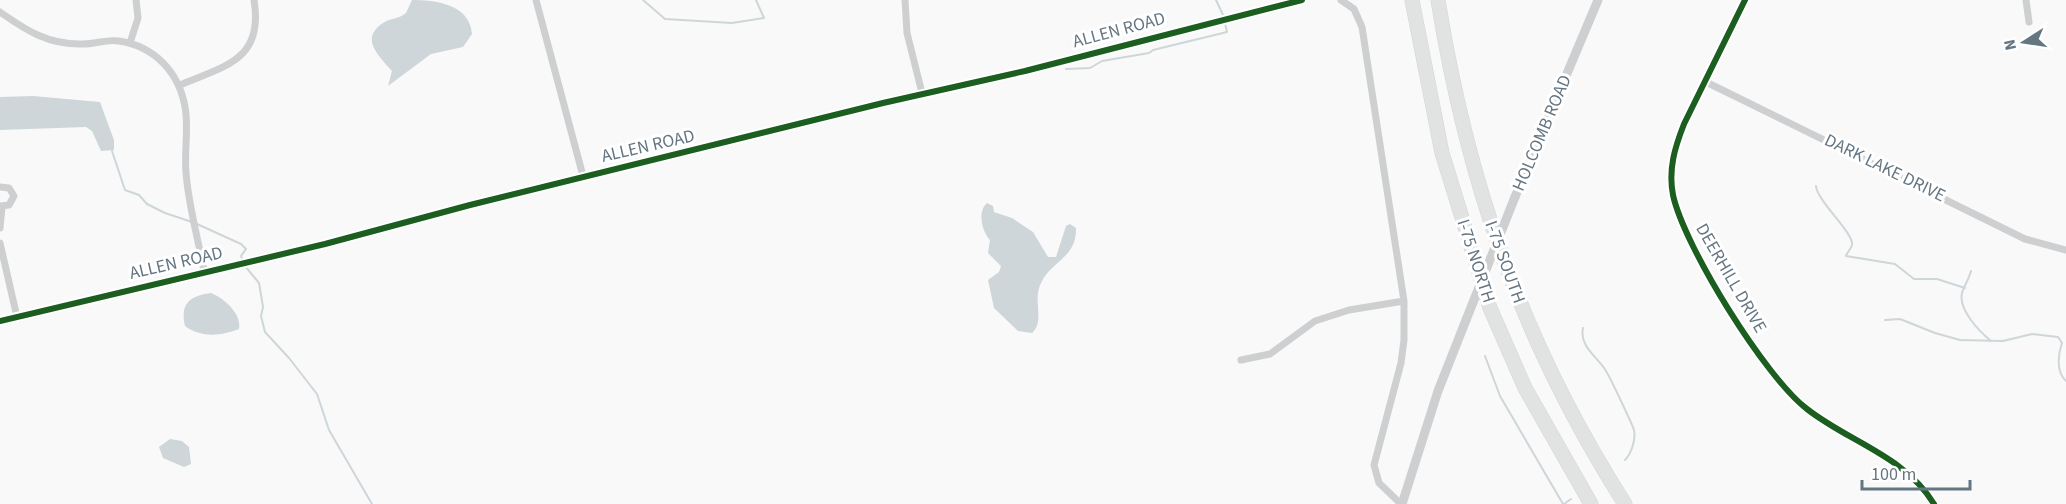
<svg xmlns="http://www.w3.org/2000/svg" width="2066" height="504" viewBox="0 0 2066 504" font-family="'Source Sans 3',sans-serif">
  <rect width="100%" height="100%" fill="#f9f9f9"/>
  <!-- water -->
  <path fill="#ced6d9" d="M412,0c23,0 58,4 60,34l-9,13 -32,7 -43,32 4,-15c-13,-15 -33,-32 -9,-48 7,-5 16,-4 23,-10z
    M33,96l67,6 14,38v10l-13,1 -9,-20 -6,-4 -86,3v-33z
    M987,203l6,3 1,6 18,6 21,14 15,25h8l10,-31 4,-2 6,4c1,34 -32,33 -38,65 -2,13 5,31 -6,40l-14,-2 -24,-23 -6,-28 11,-8 2,-6 -13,-13 2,-13c-8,-9 -13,-28 -3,-37z
    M211,293c13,5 31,21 28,36 -17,7 -38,9 -54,-3 -5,-22 4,-30 26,-33z
    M170,439l12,2 7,6 2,17 -7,3 -21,-9 -4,-11z"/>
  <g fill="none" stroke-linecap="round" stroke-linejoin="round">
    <!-- stream -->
    <path stroke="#ced6d9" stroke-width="2" d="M643,0l22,19 67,4 32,-5 -8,-18
      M1216,0l8,17
      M1066,69l24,-1 12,-7 47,-8 4,-3 74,-18 -2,-9
      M112,151l13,39 14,5 8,9 18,9 27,9
      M1816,186c1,15 38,47 36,59 -1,5 -6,8 -6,11l49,8 19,15h23l28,9
      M197,224l44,20 5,5 -5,7 2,5
      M245,266l14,17 4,24 -2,9 4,16 24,26 28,36 12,36 43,74
      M1971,271c-2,8 -7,15 -9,22 -4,17 18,39 29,48
      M1885,320l15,-1 35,14 25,7 43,1 29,-7 26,3 4,6c-4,11 -6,29 4,38
      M1583,328c-4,19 15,29 23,43 4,6 27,55 28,59 2,10 -3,24 -9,30
      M1485,356l15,40 63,108
      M1564,504l7,-5"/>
    <!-- motorway casing -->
    <g stroke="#d5d6d6" stroke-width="15">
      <path id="motorway" d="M1412,0l30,153 48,155 35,80 66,116
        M1438,0c30,186 85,344 187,504"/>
    </g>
    <!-- minor -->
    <path stroke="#cecfd0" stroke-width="7" d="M536,0l47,176
      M905,0l2,33 15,60
      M1341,0l13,9 8,18 42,274v39l-3,23 -27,102 5,18 22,21
      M1745,0l-61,124c-9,23 -16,45 -11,71 11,51 92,182 134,214 42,33 98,47 127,95
      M2026,0l3,22
      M0,12c27,19 49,33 83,32 13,0 23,-5 36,-3 35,5 60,31 66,66 4,21 -1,44 1,65 2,32 12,66 18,99
      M130,43l8,-25 -2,-18
      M1704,81l321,158 41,11
      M180,85c45,-19 84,-25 74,-85
      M0,187l9,1 5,8 -5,9 -9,1
      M0,228l2,-21
      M0,243l17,74
      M0,321l325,-77 145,-39 413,-102 142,-32 277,-71
      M1241,360l29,-6 45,-33 34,-11 55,-9"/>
    <!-- tertiary -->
    <path stroke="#cecfd0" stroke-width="9" d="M1515,197l83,-197
      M1402,504l36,-113 28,-71"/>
    <!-- motorway -->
    <use href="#motorway" stroke="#e1e2e2" stroke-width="14"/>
    <!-- tertiary-bridge -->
    <path stroke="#cecfd0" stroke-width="9" d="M1466,320l49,-123"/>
    <!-- cycleway casing -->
    <g stroke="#fff" stroke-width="10">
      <path id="cycleway" d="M1745,0l-61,124c-9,23 -16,45 -11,71 11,51 92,182 134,214 42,33 98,47 127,95
        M0,321l325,-77 145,-39 413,-102 142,-32 277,-71"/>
    </g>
    <!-- cycleway -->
    <use href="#cycleway" stroke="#1b5e20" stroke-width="6"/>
  </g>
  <g text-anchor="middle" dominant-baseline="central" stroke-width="6" stroke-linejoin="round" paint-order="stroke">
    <!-- street labels -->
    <g font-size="18" fill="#657683" stroke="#fff">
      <text transform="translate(1119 30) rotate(-15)">ALLEN ROAD</text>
      <text transform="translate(1542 133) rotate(-67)">HOLCOMB ROAD</text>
      <text transform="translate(648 146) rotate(-13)">ALLEN ROAD</text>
      <text transform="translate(1885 168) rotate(26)">DARK LAKE DRIVE</text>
      <text transform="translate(1476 261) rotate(72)">I-75 NORTH</text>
      <text transform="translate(1505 262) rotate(70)">I-75 SOUTH</text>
      <text transform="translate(176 263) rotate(-13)">ALLEN ROAD</text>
      <text transform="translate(1731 278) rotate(60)">DEERHILL DRIVE</text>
    </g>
  </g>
  <!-- north arrow -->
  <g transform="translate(2024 42) rotate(258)" stroke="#ffffff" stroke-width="4.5" paint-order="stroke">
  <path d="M0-4.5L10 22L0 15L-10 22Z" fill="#657683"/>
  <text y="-9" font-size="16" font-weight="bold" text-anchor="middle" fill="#657683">N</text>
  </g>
  <!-- scale -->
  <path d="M1862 480v9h108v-9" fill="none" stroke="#657683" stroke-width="3"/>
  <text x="1871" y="480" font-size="18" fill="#657683" stroke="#ffffff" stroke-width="4.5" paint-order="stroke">100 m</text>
</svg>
